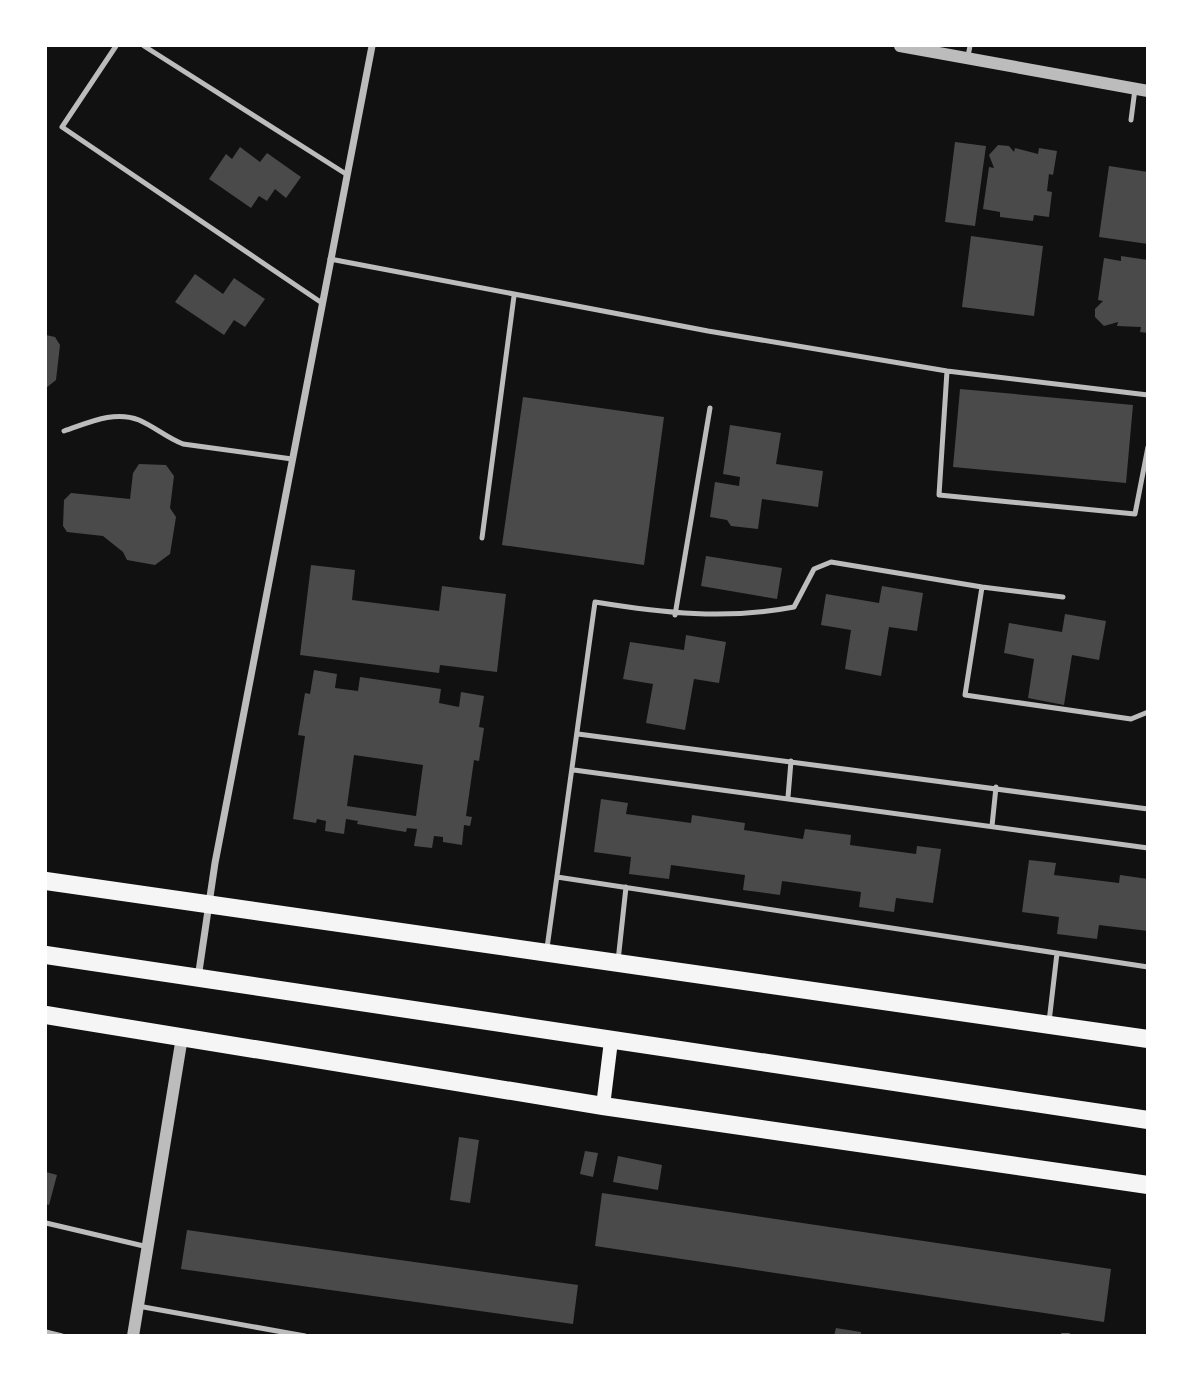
<svg xmlns="http://www.w3.org/2000/svg" width="1193" height="1381" viewBox="0 0 1193 1381" font-family="'PT Serif',serif">
  <rect width="100%" height="100%" fill="#111"/>
  <!-- building -->
  <path fill="#4a4a4a" fill-rule="evenodd" d="M955,142l31,4 -11,80 -30,-4z
    M998,145l11,1 5,6 1,-4 23,6 1,-6 18,3 -4,24 -4,-1 -2,17 5,1 -3,25 -15,-2 -1,6 -33,-4v-5l-17,-3 6,-42 5,1 -5,-13z
    M240,147l20,15 7,-9 34,24 -15,21 -11,-9 -8,12 -8,-5 -8,12 -42,-29 17,-25 6,5z
    M1109,166l39,6v72l-49,-7z
    M971,236l72,10 -9,70 -72,-9z
    M1121,256l27,4v73l-8,-1 1,-5 -24,-1 1,-4 -14,4 -9,-9v-8l8,-8 -5,-1 6,-42 17,3z
    M195,274l28,20 11,-16 31,21 -20,28 -11,-7 -10,15 -49,-33z
    M46,335l9,2 5,8 -4,35 -10,8z
    M960,389l173,16 -7,78 -173,-16z
    M523,397l141,20 -20,148 -142,-20z
    M730,425l51,8 -5,31 47,7 -5,36 -56,-8 -4,30 -27,-3 -4,-6 -17,-3 5,-35 24,4 1,-9 -17,-3z
    M139,464l27,1 8,11 -4,32 6,9 -6,37 -15,11 -28,-5 -4,-8 -20,-16 -36,-4 -4,-6 1,-26 7,-7 59,6 3,-26z
    M706,556l76,12 -5,31 -76,-13z
    M311,565l44,5 -3,30 87,11 3,-25 64,8 -9,78 -57,-7 -1,8 -139,-18z
    M882,586l41,7 -6,38 -28,-4 -8,49 -36,-7 6,-39 -30,-5 5,-31 53,9z
    M1065,614l41,7 -7,39 -27,-5 -8,50 -36,-7 6,-39 -30,-6 5,-30 53,9z
    M686,635l40,7 -7,41 -25,-4 -9,51 -39,-7 7,-39 -30,-5 7,-37 54,8z
    M314,670l23,4 -2,14 23,3 2,-14 81,12 -2,14 20,4 2,-15 23,4 -5,31 5,1 -5,33 -5,-1 -8,56 6,1 -2,9 -6,-1 -2,20 -19,-3v-5l-9,-1 -2,12 -18,-2 3,-17 -10,-1 -1,4 -49,-8 1,-3 -12,-2 -2,15 -19,-3 1,-10 -9,-2 -1,4 -23,-4 12,-83 -7,-1 7,-42 5,1zM354,755l69,10 -7,51 -69,-10z
    M601,799l27,4 -2,11 65,9 1,-8 53,8 -1,7 59,9 2,-10 46,6 -1,10 66,9 1,-8 24,3 -8,54 -37,-5 -2,14 -35,-5 2,-15 -79,-11 -2,14 -37,-5 2,-15 -74,-10 -2,14 -40,-5 2,-17 -37,-5z
    M1029,860l27,3 -2,12 65,8 1,-8 28,4v52l-49,-6 -2,14 -40,-5 2,-17 -37,-5z
    M459,1137l20,3 -9,63 -20,-3z
    M585,1151l13,2 -5,24 -13,-3z
    M618,1156l44,9 -4,25 -45,-8z
    M46,1172l11,3 -8,30 -3,-1z
    M602,1193l509,76 -7,53 -509,-76z
    M187,1230l391,55 -5,39 -392,-55z
    M836,1328l25,4v4h-27z"/>
  <g fill="none" stroke-linecap="round" stroke-linejoin="round">
    <!-- service -->
    <path stroke="#bcbcbc" stroke-width="5" d="M116,46l-54,81 260,176
      M144,46l202,128
      M968,56l2,-10
      M1131,120l4,-31
      M330,259l378,72 239,40 201,24
      M947,371l-8,124 196,19 13,-67
      M64,431c24,-8 50,-21 75,-11 16,7 28,18 44,24l109,15
      M482,538l32,-242
      M982,587l81,10
      M675,615l35,-207
      M578,734l570,75
      M574,770l574,78
      M788,797l3,-36
      M992,826l4,-39
      M557,877l591,90
      M547,948l48,-346c68,11 131,18 199,5l20,-38 17,-7 151,25 -17,108 166,24 17,-7
      M618,961l8,-74
      M1049,1022l8,-69
      M46,1223l102,24
      M138,1306l167,30
      M46,1332l16,4
      M1062,1336h7"/>
    <!-- minor -->
    <path stroke="#bcbcbc" stroke-width="7" d="M198,978l17,-115 157,-817"/>
    <!-- tertiary -->
    <path stroke="#bcbcbc" stroke-width="12" d="M900,46l248,45
      M133,1336l49,-299"/>
    <!-- secondary -->
    <path stroke="#f5f5f5" stroke-width="14" d="M603,1106l8,-65"/>
    <!-- primary -->
    <path stroke="#f5f5f5" stroke-width="18" d="M46,881l1102,158
      M46,955l1102,165
      M46,1015l557,91 545,79"/>
  </g>
  <!-- border -->
  <rect width="1193" height="1381" fill="none" stroke="#ffffff" stroke-width="94"/>
</svg>
